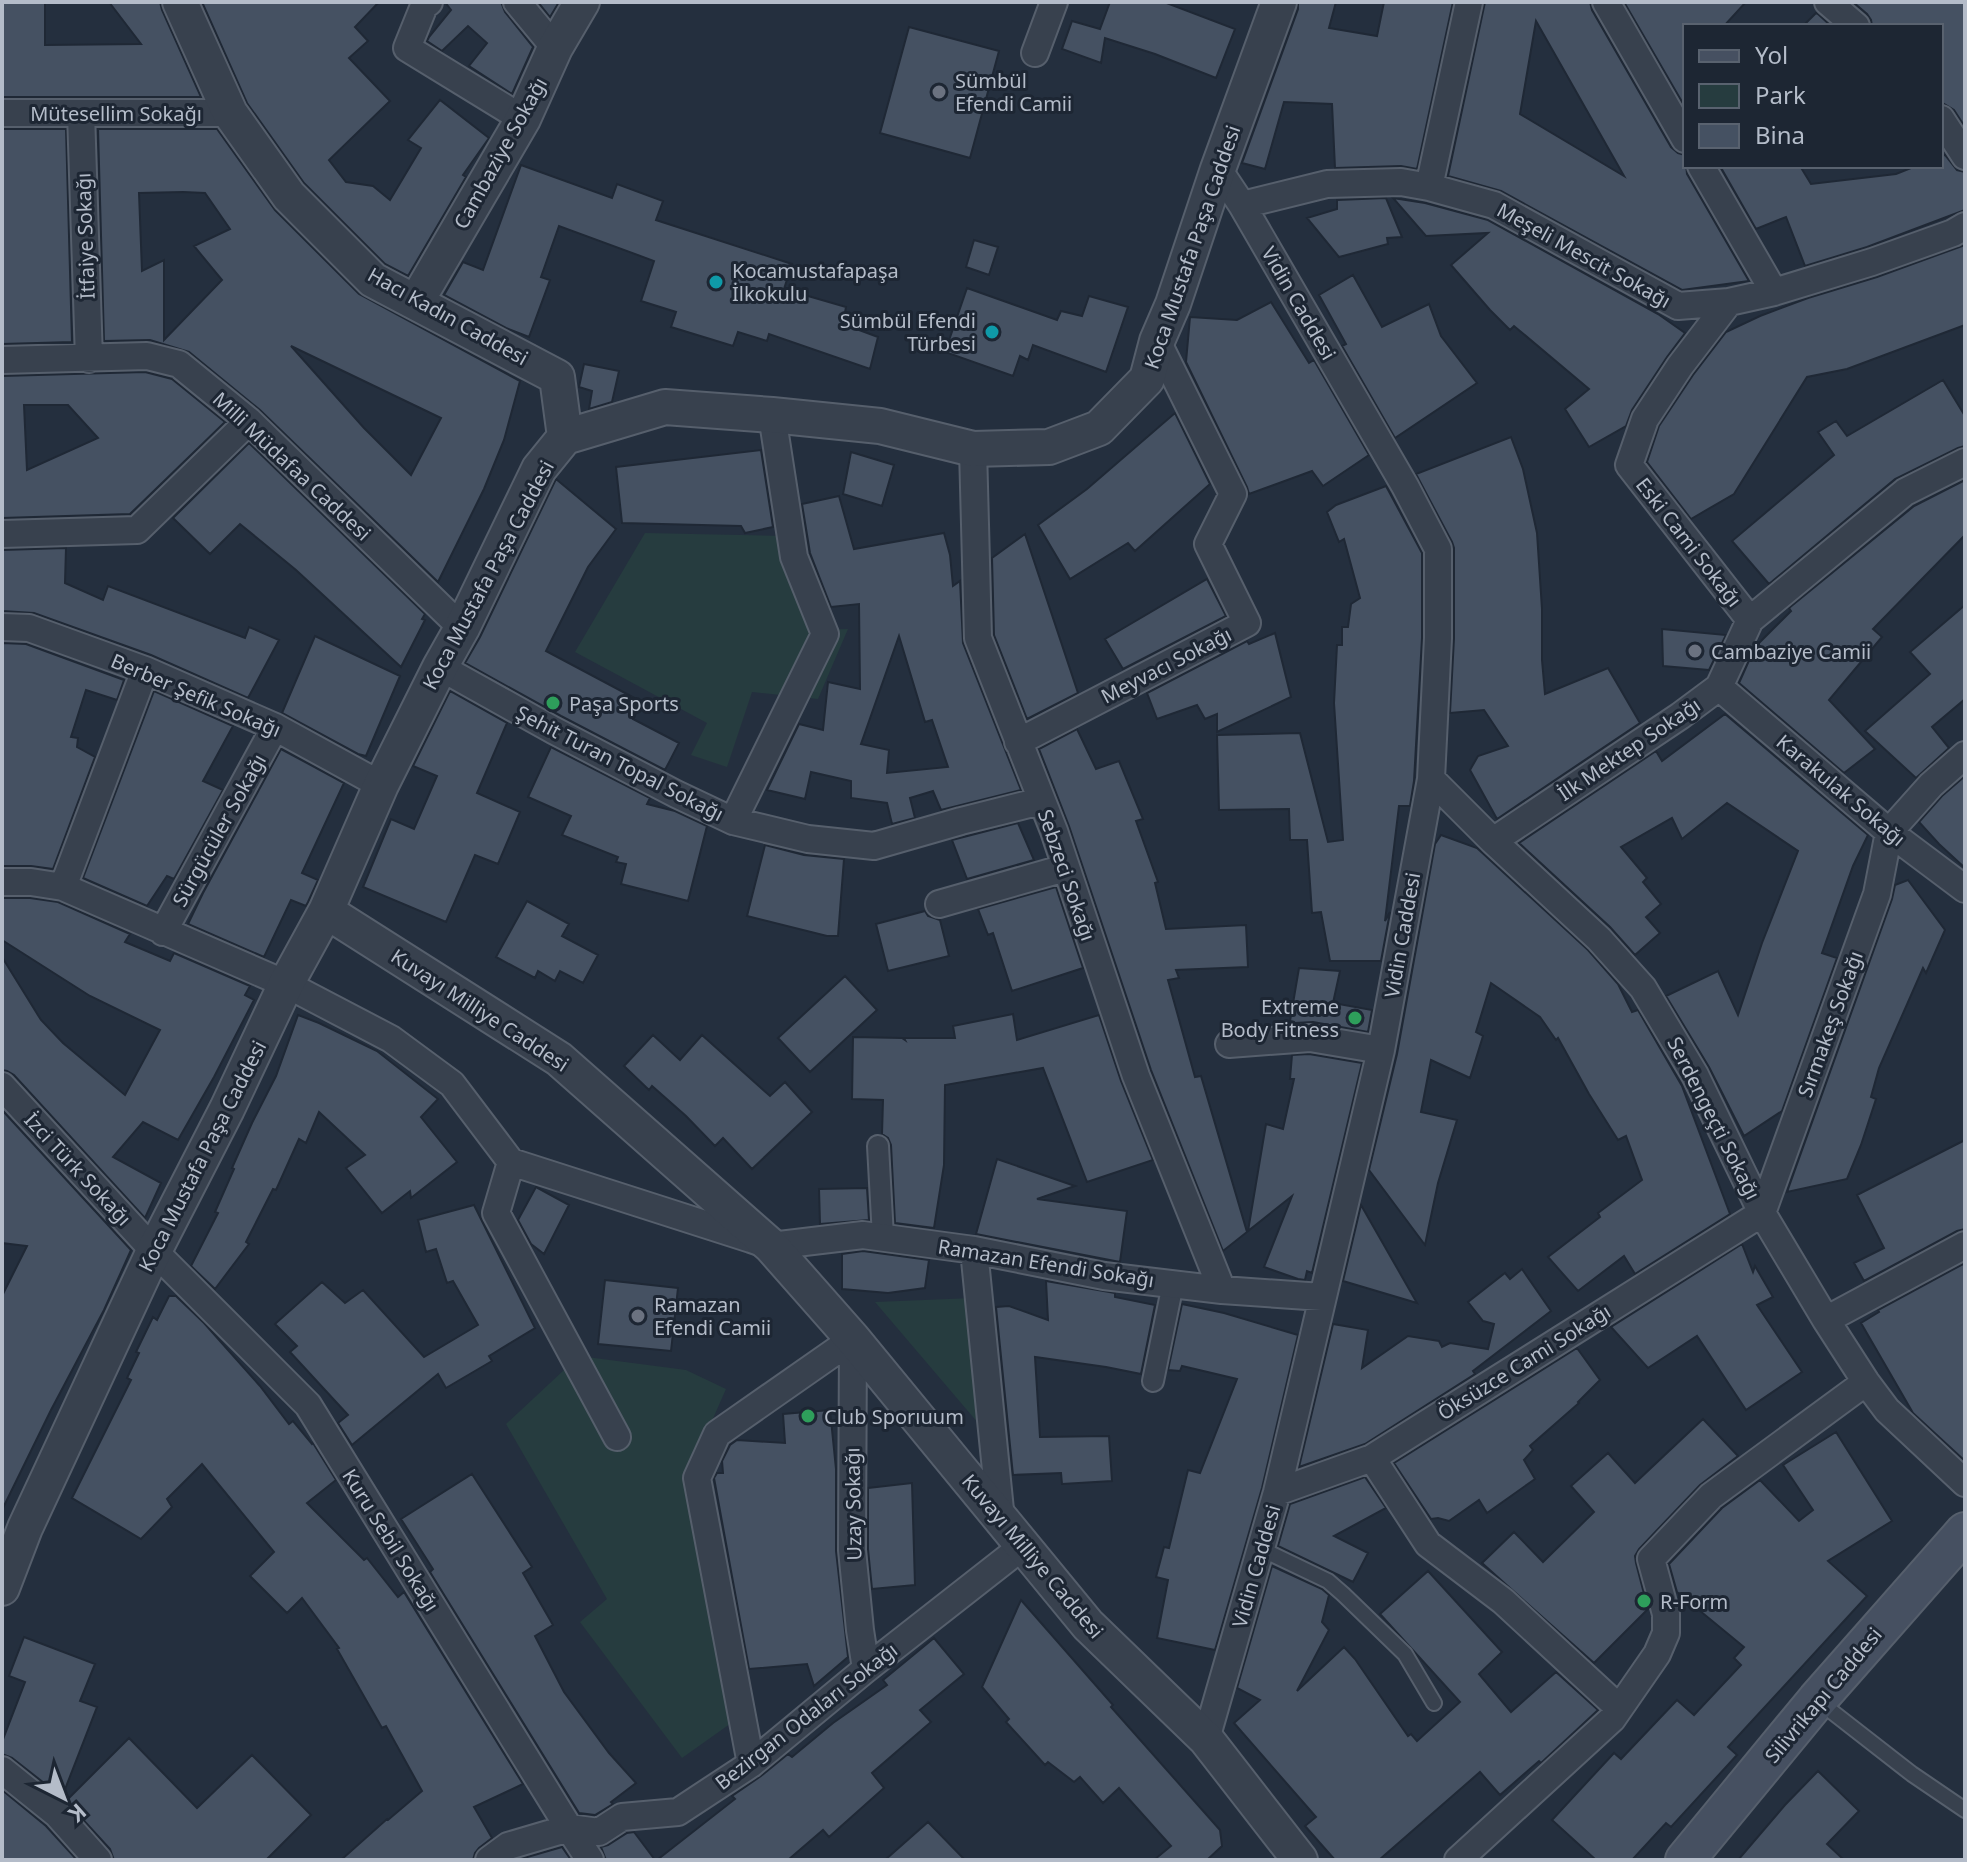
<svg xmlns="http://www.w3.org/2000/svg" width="1967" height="1862" viewBox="0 0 1967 1862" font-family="'Noto Sans',sans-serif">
  <rect width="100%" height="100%" fill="#242f3e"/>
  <!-- green -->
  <path fill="#263c3f" d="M645,533l141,3 29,94 33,-1 -30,70 -66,-7 -25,75 -36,-12 16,-32 -132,-71z
    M973,1298l17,139 -115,-135z
    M579,1356l107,14 40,19 -37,84 48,246 -55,39 -102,-136 27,-23 -101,-175z"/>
  <!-- building -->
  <path fill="#455162" stroke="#1f2835" stroke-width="2" fill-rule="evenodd" d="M2,2h43v43l96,-1 -32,-42h51l2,8 39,87h-199z
    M202,2h177l-24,25 13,14 -19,17 41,43 -61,59 17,22 27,4 17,14 31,-52 -13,-8 32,-40 49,38 -26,37 3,2 -58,99 -23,-12 -81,-81 -57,-80z
    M445,2h56l4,10 28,35 -21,47 -43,-28 18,-23 -19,-17 -26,25 -15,-10 2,-4 22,-27z
    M538,2h21l-9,15z
    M1110,2h54l71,27 -19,49 -61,-24 -50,-16 -4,25 -39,-14 10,-28 28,8z
    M1298,2h38l-7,26 48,8 7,-34h69l-36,167 -16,-3 -66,2 -3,-64 -48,-2 -19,67 -23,-6 56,-154z
    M1485,2h105l2,8 79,137 7,6 7,2 2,19 62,107 -67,9 -181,-99 -53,-15zM1536,21l88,155 -104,-62z
    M1624,2h122l-22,24h-39v81z
    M1853,2h112v125l-11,-17 -13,-8v-76h-69l-1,-6 -4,-6z
    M1816,13l2,1 13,12h-28z
    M909,27l90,24 -29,107 -90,-25z
    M2,129h64l6,213 -70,2z
    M98,129h119l58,81 84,84 161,87 -16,59 -20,49 -46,93 -178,-172 -71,-58 -39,-12 -46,1zM183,192l22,1 25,36 -36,17 28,34 -58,60v-80l-22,11 -3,-78zM291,346l150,72 -30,57 -47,-47z
    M1945,155l12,15 8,2v38l-98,37 -62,19 -19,-49 -30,12 -36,-63h80l11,18 85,-10 20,-8h25v-10z
    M521,165l91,33 5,-14 46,17 -7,19 136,44 -8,25 62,18 -3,17 35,13 -8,32 -101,-35 -2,7 -29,-9 -5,14 -62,-19 5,-15 -35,-11 13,-40 -95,-35 -18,51 9,3 -21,57 -23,-9 -62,-33 19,-33 20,8z
    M1386,198l16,39 -15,1 1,6 -49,13 -32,-39 30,-9v-9z
    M1393,198l32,5 63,17 170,94 27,19 -18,24 -35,53 -6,16 -37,21 -24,-38 24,-20 -75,-63 -4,4 -20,-20 -39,-45 37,-32 -62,3z
    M974,240l24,7 -9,28 -23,-8z
    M1965,245v80l-118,44 -40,8 -73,117 -43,25 -44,-57 12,-36 34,-51 33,-43 34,-16 48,-18 69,-21z
    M1353,275l29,52 47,-23 12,32 36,47 -82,55 -53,-92 4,-2 -27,-49z
    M967,288l90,32 4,-9 21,5 7,-20 39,11 -22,65 -73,-27 -5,15 -8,-4 -7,20 -68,-24z
    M1271,302l38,61 5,-3 55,95 -46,31 -11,-15 -63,23 -2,-7 -61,-125 4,-45 47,3z
    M584,364l35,7 -7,31 -23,7 3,-18 -13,-4z
    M145,372l27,7 53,43 -95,92 -128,4v-142zM24,405h44l30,33 -71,32z
    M1943,380l22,36v30l-7,2 -63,31 -126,105 -37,-43 102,-86 -16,-23 18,-11 11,15z
    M1175,413l35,71 -75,67 -7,-8 -58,36 -32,-54 49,-36z
    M1511,437l12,32 14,64 5,76v51l3,34 63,-26 32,55 -143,96 -27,-49 8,-14 30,-10 -24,-36 -34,3 4,-75v-90l-2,-6 -36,-68z
    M249,443l176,171 -3,5 3,1 -24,47 -105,-97 -56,-46 -30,30 -37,-36z
    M761,450l12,77 -28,6 -4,-7 -119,-3 -6,-56z
    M851,452l43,13 -12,41 -39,-12z
    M556,479l60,50 -28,38 -42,84 96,51 -9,17 46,24 -14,27 -104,-54 -96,-53 15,-26z
    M1965,480v55l-92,94 9,8 -53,63 46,49 -31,24 -105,-90 16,-36 36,-36 -2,-3 125,-102z
    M1386,486l36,67v85l-8,143 -4,25h-11l-14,115 5,-9 -9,49h-51l-9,-49 -9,1 -5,-73h-17l-1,-31 -70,1 -2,-75 83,-2 28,109 15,-2 -9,-137 3,-58h5v-18h6l3,-23 9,-6 -16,-59 -5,3 -12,-30 9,-7z
    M839,496l15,53 90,-16 6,22 3,31 7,-5 3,62 58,147 -80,20 -8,-19 -23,7 5,20 -23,6 -5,-21 -36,-5v-17l-40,-9 -6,27 -38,-9 32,-66 24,6 5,-48 32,7 -1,-85 -28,3 -21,-54 -8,-49zM899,636l26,86 7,-2 16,47 -61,6 2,-23 -28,-6z
    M1025,534l53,159 -51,26 -33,-84 -2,-77z
    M66,548l-1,35 38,17 5,-14 137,52 4,-11 30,13 -31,58 -97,-43 -117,-42 -32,-2v-61z
    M1207,579l19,37 -103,53 -18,-30z
    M1965,605v94l-33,28 17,21 -33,30 -51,-47 65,-57 -20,-22z
    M1662,629l64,6 -17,35 -46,-4z
    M1275,633l16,64 -74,35v-18l-12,5 -8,-14 -40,14 -10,-26 100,-52 2,3z
    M315,636l85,40 -34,80 -8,-2 -76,-41z
    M2,643l24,1 98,36 -7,20 -31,-10 -15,47 7,1 -1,9 18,10 -42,112 -22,-3h-29z
    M154,691l79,35 -30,55 20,9 -49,89 -7,-3 -20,30 -64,-28z
    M450,691l57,32 -30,70 43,19 -22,52 -23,-9 -29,67 -83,-35 28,-68 23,10 23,-53 -24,-10z
    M1725,714l143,121 -15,31 -31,87 15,5 -55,153 -38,25 -35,-69 -43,-71 52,-25 20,44 24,-72 36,-92 -71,-48 -45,36 -10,-21 -51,29 26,31 -4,4 18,22 -15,13 14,16 -25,22 -25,-28 -91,-84 137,-92 6,10z
    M1077,729l19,40 23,-8 24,58 -7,2 22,61 -3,1 11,46 80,-4 2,42 -72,3 3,8 -11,2 27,97 6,-1 46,156 -24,19 -72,-181 -82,-244 -30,-77z
    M551,747l99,51 -3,6 28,7 32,15 -19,75 -67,-17 5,-20 -10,-2 2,-5 -56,-22 9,-19 -43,-19z
    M281,749l63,34 -42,90 16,7 -10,22 -2,4 -15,-6 -27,57 -76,-33 15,-31z
    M1965,776v92l-26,-24 -20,-22 23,-26z
    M1018,823l16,37 -67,19 -15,-39z
    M1441,835l36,13 111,102 30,34 14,28 6,-2 44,76 48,128 -95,60 -11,-18 -46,35 -30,-34 52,-40 -2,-4 44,-33 -16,-44 -8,4 -29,-46 -31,-56 -2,2 -16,-23 -49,-34 -15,49 7,4 -13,42 -39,-18 -10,52 36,8 -19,63 -13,62 -56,-75 28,-116 38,-210z
    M765,845l39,10 40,4 -6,77h-11l-80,-20z
    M1908,880l37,50 -19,43 -3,-5 -44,100 -8,29 5,2 -15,46 -14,34 -60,13 105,-293 3,-14z
    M1056,887l27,81 -71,23 -19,-58 -5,2 -10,-26z
    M2,898h28l28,4 72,32 -5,8 45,19 4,-8 76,33 -5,9 9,5 -40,77 -36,63 -35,-18 -30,35 48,26 -16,35 -131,-143 -7,-4 -5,-1v-113l39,63 22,23 62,52 35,-65 -70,-34 -88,-56z
    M527,901l42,23 -7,12 36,19 -15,28 -23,-12 -5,10 -17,-10 -3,7 -39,-21z
    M925,911l3,5 12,4 9,36 -61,15 -12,-47z
    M1299,968l41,3 -7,32 39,7 -4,22 -55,-10 -18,1 -5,-2z
    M845,976l32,34 -67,62 -32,-34z
    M1013,1014l4,26 82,-25 22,66 32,79 -66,22 -44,-114 -98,17 -1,80 -10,63 -39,-5 -4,-78 -3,-7 -6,-4 1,-34 -31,-1 1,-62 49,1 3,2 -1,-2h51l-2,-12z
    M298,1015l21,8 58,28 61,48 -17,18 36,45 -46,36 -1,-7 -28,22 -36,-45 19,-13 -46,-43 -13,31 -7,-4 -23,51 -3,-1 -27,53 3,2 -34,45 -24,-23 27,-53 -3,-1 19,-43 -2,-1 20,-45 24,-47z
    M653,1035l27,25 22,-25 68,61 15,-14 27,30 -60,57 -29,-31 -8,8 -29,-30 -34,-30 -3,4 -25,-24z
    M1309,1054l53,9 -50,210 -5,-2 -2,9 -7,-1 -34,-12 28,-71 -44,35 18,-107 17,5 11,-50h-4l2,-24z
    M2,1110l129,140 -27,60 -53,100 -49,100v-214l25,-50 -25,-3z
    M1965,1140v89l-8,2 -93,50 -10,-18 30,-15 -27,-53z
    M997,1159l78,27 -38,13 90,12 -7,51 -144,-28z
    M536,1187l33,18 -25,49 -13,-10 -13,-24z
    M867,1188l2,32 -49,4 -1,-35z
    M474,1205l61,123 -46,28 3,5 -46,27 -8,-14 -86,71 -14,-22 10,-8 -58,-63 7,-6 -22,-22 47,-42 23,21 18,-13 61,67 54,-32 -25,-44 -6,2 -11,-34 -10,3 -8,-32z
    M1361,1205l56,98 -74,-22z
    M1742,1244l11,28 2,-6 18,31 -16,8 45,67 -56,38 -49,-74 -49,32 -37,-41z
    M863,1251l66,9 -4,28 -37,5 -46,-4v-35z
    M1965,1263v198l-52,-48 -52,-90 18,-11 -1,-2z
    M1522,1269l29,42 -78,60 2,3 -110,70 -66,23 34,-143 35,6 -6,38 46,-32 31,5 3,6 8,-4 38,6 6,-25 -11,-3 -15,-19 37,-29 5,6z
    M605,1280l73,8 -7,63 -73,-7z
    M1046,1281l69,12v4l40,8 -14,69 -35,-7 -71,-10 5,80 69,-1 3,45 -50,3 -1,-11 -48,2 -17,-168 13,-1 39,14z
    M169,1296h7l28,27 56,63 29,38 4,-3 19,23 1,-1 23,37 -29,23 57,57 3,-2 31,39 6,-5 119,192 -49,23 18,31 -13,10 -4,5 -2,7h-132l46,-41 1,1 34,-29 -36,-65 -4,2 -45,-79 2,-1 -37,-50 -15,15 -37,-37 24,-24 -72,-88 -35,35 5,8 -31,32 -69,-41 59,-118 -4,-2 12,-25 -3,-1 17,-35 4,3z
    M1182,1304l42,9 74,22 -36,153 -47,162 -58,-12 11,-58 -12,-3 8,-30 5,1 19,-78 12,3 37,-94 -55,-13 -2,5 -12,-1z
    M1577,1348l23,32 -22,22 1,1 -49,43 3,4 -9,10 11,19 -48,34 -8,-13 -30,21 -11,-3 -7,1 -37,-56z
    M830,1410l6,59v82l12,106 -34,29 -7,-22 -58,5 -35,-191 3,-5h6l-1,-12 8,-16 7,-5 48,3 -2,-29z
    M1703,1419l35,37 -38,29 -61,64 -4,7 1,7 12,46 -54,54 -112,-100 32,-31 29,30 51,-50 -23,-26 37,-33 27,30z
    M1836,1432l56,89 -64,40 39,35 -139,151 9,8 -66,72 -5,-4 -34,37h-36l-44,-40 62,-67 7,6 56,-59 17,15 47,-50 -7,-7 10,-11 -67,-55 -8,-28 53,-56 38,-28 39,41 14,-11 -30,-45z
    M472,1474l60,93 -9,6 30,52 -18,11 29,56 45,61 27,30 -25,19 2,2 -18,11 -16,-2 -149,-241 3,-3 -32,-50z
    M1365,1477l21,31 -52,28 34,17 -15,29 -75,-36 12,-42z
    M912,1483l3,102 -43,4 -4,-40v-61z
    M1272,1566l50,23 7,6 -7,27 7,8 -32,61 47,-44 11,12 53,77 3,-2 6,7 43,-39 -80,-88 48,-43 74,81 -23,22 32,38 45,-40 42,38 -57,53 -2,-2 -39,34 -20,-23 -101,88h-44l-30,-34 11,-9 -82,-94 26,-23 -23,-12z
    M1021,1600l92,105 -2,2 109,123 2,16 -15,14h-53l17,-14 -52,-58 -16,15 -23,-26 -6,5 -26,-20 -3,3 -39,-43 3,-3 -27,-32z
    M24,1637l71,27 -15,37 17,6 -35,90 -50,-39 -10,-4v-12l23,-60 -16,-6z
    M934,1638l30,36 -44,36 11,12 -59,51 12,15 -55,49 -6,-7 -35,30h-131l78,-61 -3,-3 29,-20 27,-22 4,3 41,-34 54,-38 -4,-5z
    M129,1738l68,70 55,-53 59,60 -45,45h-152l-4,-11 -44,-48z
    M1818,1771l41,40 -32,33 17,16h-106l47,-55z
    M2,1790l44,36 31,34h-75z
    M928,1822l37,38h-80z
    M634,1832l21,28h-49l-5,-13 7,-2 19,-12z
    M562,1847l9,13h-54z"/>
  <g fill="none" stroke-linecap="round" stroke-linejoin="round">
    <!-- service casing -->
    <g stroke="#565f6c" stroke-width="18">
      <path id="service" d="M1261,1549l67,32 15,13 62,60 29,49
        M1817,1700l95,74 53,36"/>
    </g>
    <!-- pedestrian casing -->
    <g stroke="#565f6c" stroke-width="24">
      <path id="pedestrian" d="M878,1146l5,91
        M1153,1381l20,-97"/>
    </g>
    <!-- minor casing -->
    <g stroke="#565f6c" stroke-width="30">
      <path id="minor" d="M429,2l-5,4 -17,42 116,71
        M517,2l38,46
        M1606,2l79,137
        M1828,2l28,24
        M1035,53l19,-51
        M2,113h228
        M81,113l8,246
        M1941,119l24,37
        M1701,166l73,126
        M1429,187l40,-185
        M1242,205l85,-21 74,-2 28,5 65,18 184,101 51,-4 45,-10 98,-30 81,-29 12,-7
        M1729,302l-49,64 -35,53 -16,46 121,155
        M2,360l145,-4 32,8 70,57 213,207
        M973,449l5,189 76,193 82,245 86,214
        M2,534l135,-4 112,-109
        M2,627l27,1 116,42 130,57 106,58
        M440,667l113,63 123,64 57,27 75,18 66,7 87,-25 80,-20
        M1719,687l170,145 76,57
        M1018,742l229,-119 -39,-79 25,-50 -76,-153
        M1431,779l62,62 106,98 44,49 52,87 67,138 64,107 40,62 21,28 78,73
        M733,821l92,-187 -31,-77 -22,-142
        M1493,841l187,-125 39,-29 31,-67 155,-128 60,-30
        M2,882h29l32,5 223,97 105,55 61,45 59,78 240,77 20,7 92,-11 111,15 130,26 118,14 100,7
        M63,887l82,-217
        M939,904l126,-36
        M163,932l112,-205
        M1229,1044l81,-6 71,12
        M2,1086l152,165 154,154 261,423 21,32
        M511,1162l-15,51 121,224
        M974,1250l27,270
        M1826,1320l139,-75
        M853,1339l-1,211 8,80 6,39
        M1372,1458l56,86 75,57 116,107
        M1277,1492l95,-34 390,-245 115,-319 12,-62 42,-47 34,-30
        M1206,1739l71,-247 104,-442 50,-271 7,-141v-89l-33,-63 -163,-281 -24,-36
        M751,1764l-54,-286 20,-44 136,-95
        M2,1770l55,44 41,46
        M489,1860l19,-14 61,-18 30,4 23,-15 56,-5 73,-48 115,-95 157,-123
        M1458,1860l154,-141 45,-65 9,-21v-19l-15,-55 60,-63 155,-114"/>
    </g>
    <!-- tertiary casing -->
    <g stroke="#565f6c" stroke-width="38">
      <path id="tertiary" d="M180,2l50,111 59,83 84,84 184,97 8,60
        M416,302l107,-183 32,-71 27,-46
        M326,911l233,148 212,187 82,93 235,286 118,114 94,121
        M2,1588l23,-60 129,-277 73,-142 59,-125 40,-73 55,-126 59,-118 22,-39 77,-159 26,-32 100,-30 107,8 108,11 93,23 76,-2 50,-19 48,-49 10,-38 16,-37 45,-135 61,-167"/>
    </g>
    <!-- secondary casing -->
    <g stroke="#565f6c" stroke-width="42">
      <path id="secondary" d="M1685,1860l132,-160 148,-168"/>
    </g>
    <!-- service -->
    <use href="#service" stroke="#38414e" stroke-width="14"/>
    <!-- pedestrian -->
    <use href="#pedestrian" stroke="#38414e" stroke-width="20"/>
    <!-- minor -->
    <use href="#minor" stroke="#38414e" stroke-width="26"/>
    <!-- tertiary -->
    <use href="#tertiary" stroke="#38414e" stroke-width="34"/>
    <!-- secondary -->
    <use href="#secondary" stroke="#465061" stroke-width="38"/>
  </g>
  <!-- markers -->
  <g fill="#6b7280" stroke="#1d2633" stroke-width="3">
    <circle cx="939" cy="92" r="8"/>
    <circle cx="1695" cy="651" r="8"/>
    <circle cx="638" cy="1316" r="8"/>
  </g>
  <g fill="#0f9aa8" stroke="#1d2633" stroke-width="3">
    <circle cx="716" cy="282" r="8"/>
    <circle cx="992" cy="332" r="8"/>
  </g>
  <g fill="#2e9e5b" stroke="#1d2633" stroke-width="3">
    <circle cx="553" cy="703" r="8"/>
    <circle cx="1355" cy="1018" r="8"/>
    <circle cx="808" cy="1416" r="8"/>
    <circle cx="1644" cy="1601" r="8"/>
  </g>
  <g text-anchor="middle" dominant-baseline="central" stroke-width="6" stroke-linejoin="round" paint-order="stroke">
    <!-- poi labels -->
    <g font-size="20" fill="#b4bcc9" stroke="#1d2633" text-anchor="start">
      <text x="955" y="80">Sümbül<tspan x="955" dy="23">Efendi Camii</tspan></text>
      <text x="732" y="270">Kocamustafapaşa<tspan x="732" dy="23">İlkokulu</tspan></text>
      <text x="976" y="320" text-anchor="end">Sümbül Efendi<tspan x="976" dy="23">Türbesi</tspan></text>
      <text x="1711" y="651">Cambaziye Camii</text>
      <text x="569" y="703">Paşa Sports</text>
      <text x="1339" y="1006" text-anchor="end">Extreme<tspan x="1339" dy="23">Body Fitness</tspan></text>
      <text x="654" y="1304">Ramazan<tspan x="654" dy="23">Efendi Camii</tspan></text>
      <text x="824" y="1416">Club Sporıuum</text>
      <text x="1660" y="1601">R-Form</text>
    </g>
    <!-- street labels -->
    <g font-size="20" fill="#b4bcc9" stroke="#1d2633">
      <text x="116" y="113">Mütesellim Sokağı</text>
      <text transform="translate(500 153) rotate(-61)">Cambaziye Sokağı</text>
      <text transform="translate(85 236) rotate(-92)">İtfaiye Sokağı</text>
      <text transform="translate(1192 247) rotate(-71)">Koca Mustafa Paşa Caddesi</text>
      <text transform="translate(1584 255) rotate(29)">Meşeli Mescit Sokağı</text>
      <text transform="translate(1299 303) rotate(60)">Vidin Caddesi</text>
      <text transform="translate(448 316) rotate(29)">Hacı Kadın Caddesi</text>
      <text transform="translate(292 466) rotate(43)">Milli Müdafaa Caddesi</text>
      <text transform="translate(1689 542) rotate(52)">Eski Cami Sokağı</text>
      <text transform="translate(488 575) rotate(-62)">Koca Mustafa Paşa Caddesi</text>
      <text transform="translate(1166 665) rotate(-27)">Meyvacı Sokağı</text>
      <text transform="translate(196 695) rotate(23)">Berber Şefik Sokağı</text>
      <text transform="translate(1629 749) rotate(-34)">İlk Mektep Sokağı</text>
      <text transform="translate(620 763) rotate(27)">Şehit Turan Topal Sokağı</text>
      <text transform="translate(1841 790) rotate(40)">Karakulak Sokağı</text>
      <text transform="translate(219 830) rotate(-61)">Sürgücüler Sokağı</text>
      <text transform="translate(1067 875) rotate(71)">Sebzeci Sokağı</text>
      <text transform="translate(1402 935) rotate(-80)">Vidin Caddesi</text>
      <text transform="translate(480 1010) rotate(33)">Kuvayı Milliye Caddesi</text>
      <text transform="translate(1830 1024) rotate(-70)">Sırmakeş Sokağı</text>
      <text transform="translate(1714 1118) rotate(63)">Serdengeçti Sokağı</text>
      <text transform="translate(202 1156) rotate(-63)">Koca Mustafa Paşa Caddesi</text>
      <text transform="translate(78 1169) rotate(47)">İzci Türk Sokağı</text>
      <text transform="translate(1046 1263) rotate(9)">Ramazan Efendi Sokağı</text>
      <text transform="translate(1524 1362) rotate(-32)">Öksüzce Cami Sokağı</text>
      <text transform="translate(853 1504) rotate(-91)">Uzay Sokağı</text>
      <text transform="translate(391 1540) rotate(58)">Kuru Sebil Sokağı</text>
      <text transform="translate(1033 1556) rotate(50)">Kuvayı Milliye Caddesi</text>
      <text transform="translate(1256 1566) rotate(-74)">Vidin Caddesi</text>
      <text transform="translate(1823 1695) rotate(-50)">Silivrikapı Caddesi</text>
      <text transform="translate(806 1716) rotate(-38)">Bezirgan Odaları Sokağı</text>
    </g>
  </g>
  <!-- border -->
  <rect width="1967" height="1862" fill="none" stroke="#b4bcc9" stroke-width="8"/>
  <!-- legend -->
  <rect x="1683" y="24" width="260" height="144" fill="#1d2633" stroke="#59626f" stroke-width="2"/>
  <rect x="1699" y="50" width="40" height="12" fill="#465061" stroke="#59626f" stroke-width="2"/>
  <text x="1755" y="64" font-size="24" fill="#b4bcc9">Yol</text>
  <rect x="1699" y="84" width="40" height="24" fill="#263c3f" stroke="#59626f" stroke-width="2"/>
  <text x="1755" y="104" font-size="24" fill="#b4bcc9">Park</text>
  <rect x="1699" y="124" width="40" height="24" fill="#455162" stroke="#59626f" stroke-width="2"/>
  <text x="1755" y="144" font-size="24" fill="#b4bcc9">Bina</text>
  <!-- north arrow -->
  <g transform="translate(64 1798) rotate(138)" stroke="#1d2633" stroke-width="6" paint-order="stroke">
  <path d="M0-6L14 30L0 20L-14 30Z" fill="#b4bcc9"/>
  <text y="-12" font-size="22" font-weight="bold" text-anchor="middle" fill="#b4bcc9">K</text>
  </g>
</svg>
